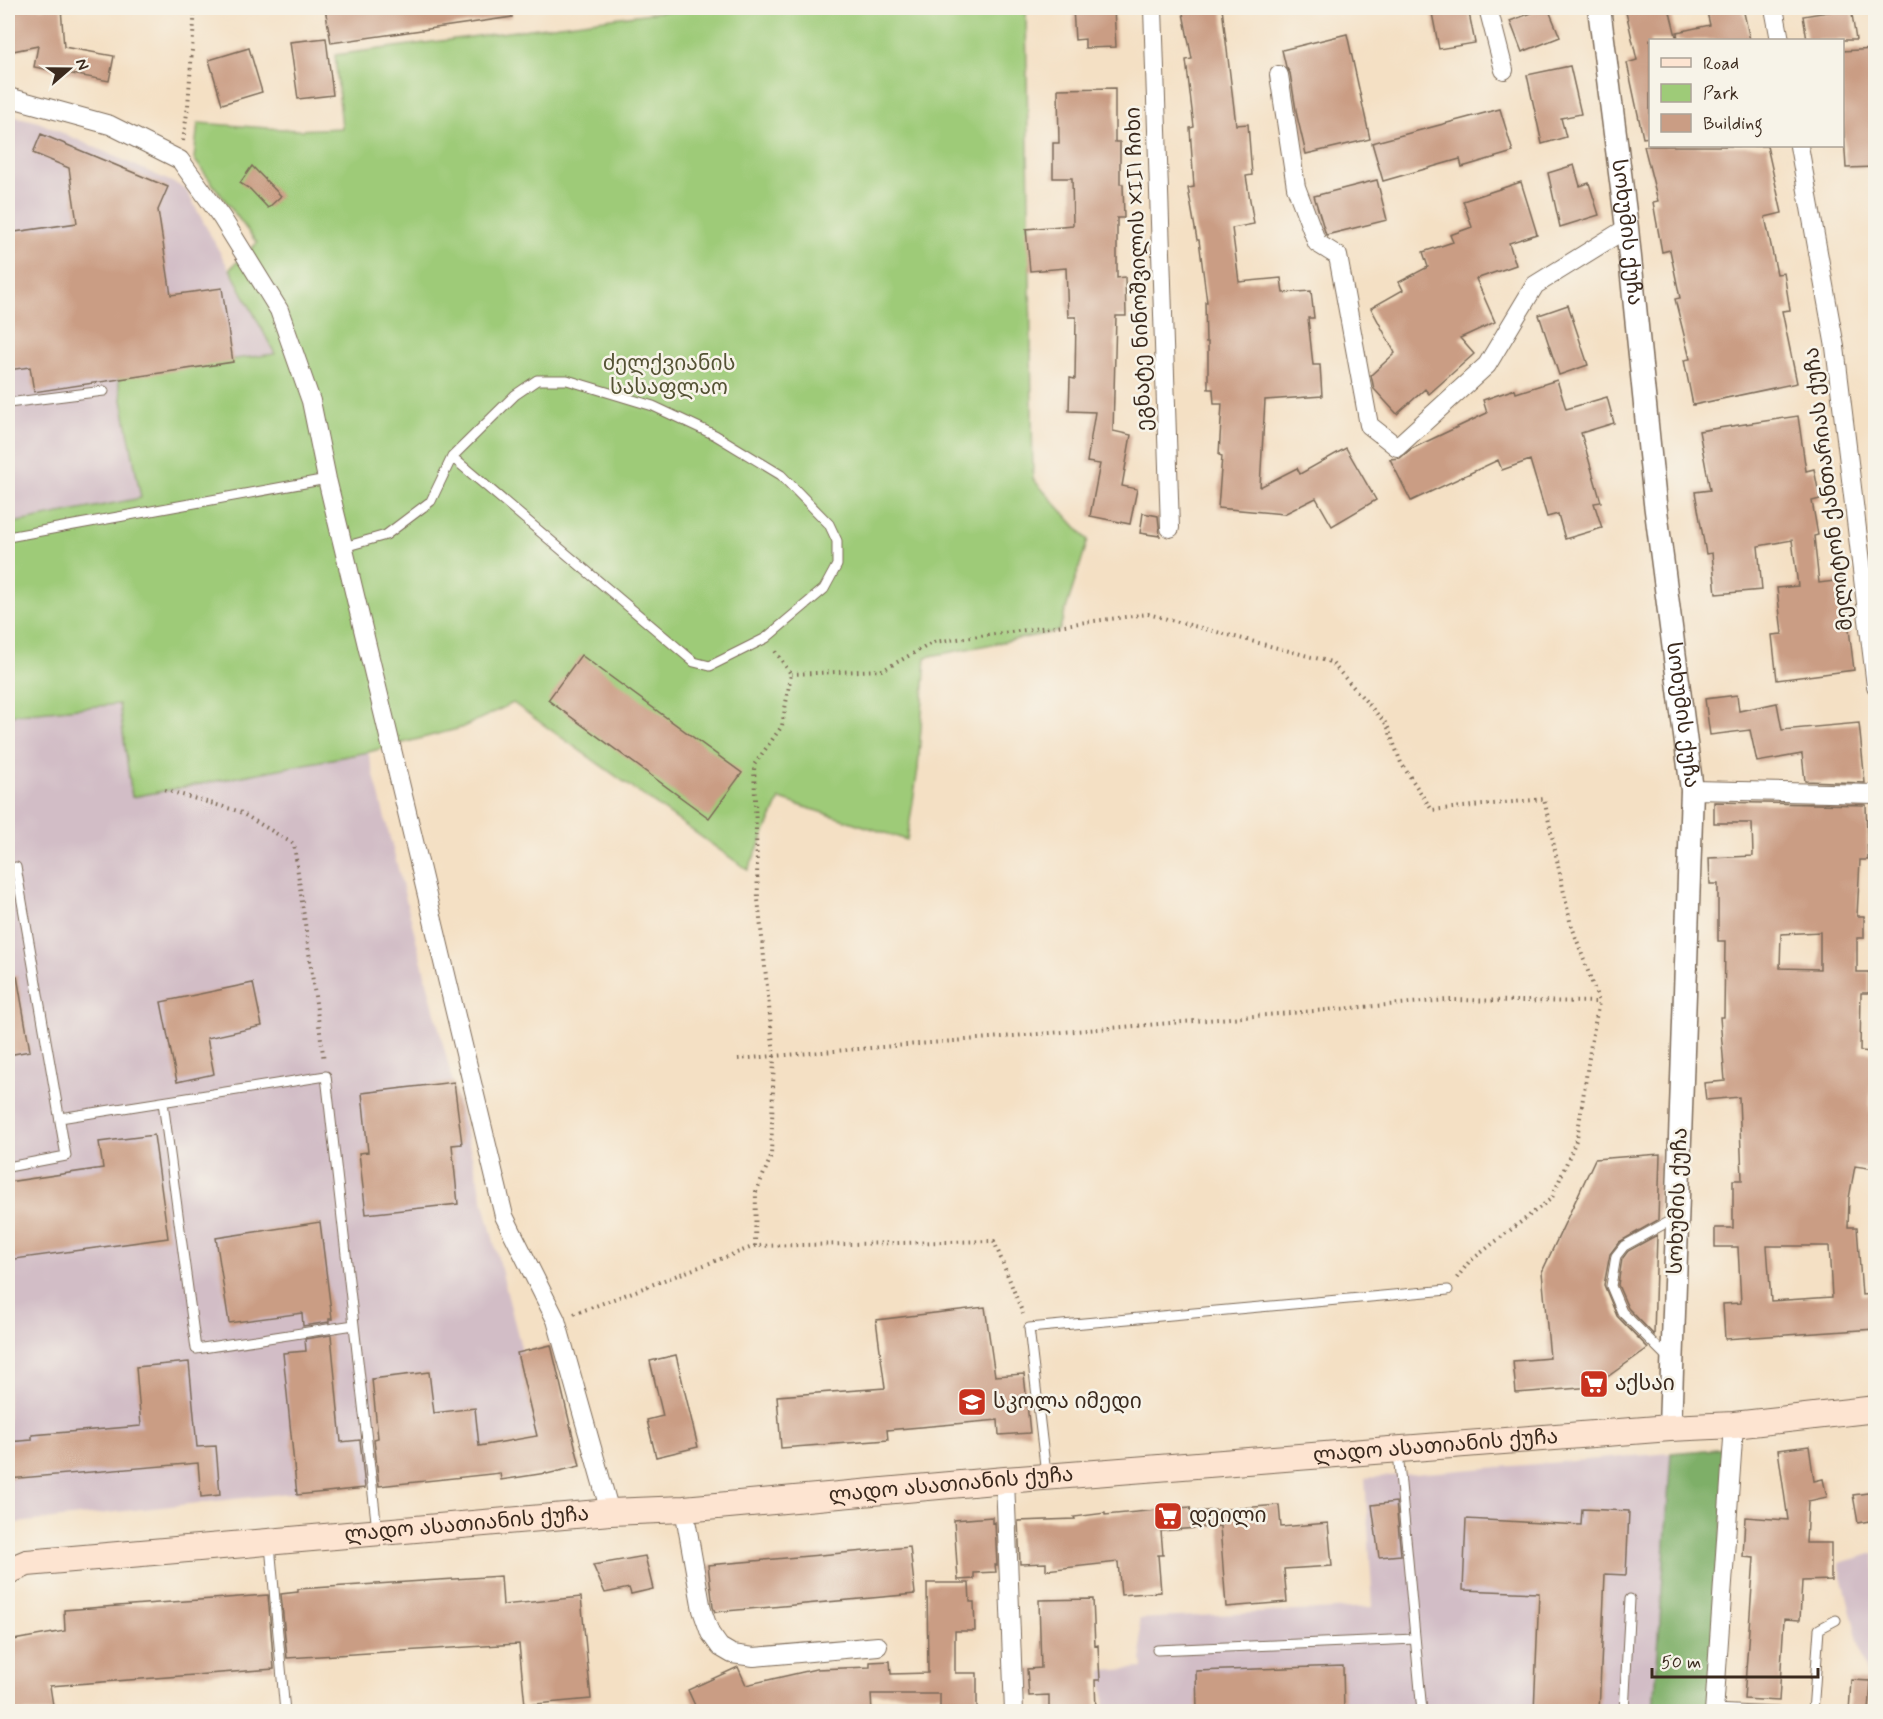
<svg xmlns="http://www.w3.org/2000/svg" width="1883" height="1719" viewBox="0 0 1883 1719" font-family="Mynerve,'Noto Sans Georgian',sans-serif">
  <rect width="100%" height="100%" fill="#f7f3e8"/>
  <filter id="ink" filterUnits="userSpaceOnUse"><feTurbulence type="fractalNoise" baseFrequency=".0167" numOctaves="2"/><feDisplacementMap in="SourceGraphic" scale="12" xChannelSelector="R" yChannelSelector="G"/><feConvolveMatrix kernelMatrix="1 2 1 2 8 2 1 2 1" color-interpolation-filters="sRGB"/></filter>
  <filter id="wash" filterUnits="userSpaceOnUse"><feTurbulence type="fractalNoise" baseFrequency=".008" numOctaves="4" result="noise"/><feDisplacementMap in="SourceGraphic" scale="24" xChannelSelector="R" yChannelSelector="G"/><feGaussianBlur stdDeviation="1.35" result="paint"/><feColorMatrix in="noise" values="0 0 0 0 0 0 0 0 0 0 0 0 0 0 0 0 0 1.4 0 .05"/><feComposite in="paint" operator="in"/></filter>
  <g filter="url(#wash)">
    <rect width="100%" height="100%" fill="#f4e0c4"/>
    <!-- industrial -->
    <path fill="#d2bdc6" d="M8,115l28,6 149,67 90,166 -157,20 23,125 -133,25z
      M119,704l14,93 235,-45 183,712 -543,60v-809z
      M1671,1453l-17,258h-549l-3,-40 41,-3 -4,-49 234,-12 -8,-129z
      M1875,1553v158h-3l-6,-38 -27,-110z"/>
    <!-- green -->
    <path fill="#9ecb78" stroke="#6c7a4b" stroke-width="1.5" d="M688,8h338l7,471 55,61 -29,91 -133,26 -8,112 -11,71 -127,-41 -32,71 -235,-167 -52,25 -93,24 -236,45 -13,-93 -111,11v-191l133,-26 -24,-124 158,-20 -45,-85 27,-26 -63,-84 4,-36 98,7 46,-2 -7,-73z"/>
    <!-- forest -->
    <path fill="#7eaf68" stroke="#5c6c43" stroke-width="1.5" d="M1727,1448l-17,263 -56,1 17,-259z"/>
    <g id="blocks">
      <!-- building -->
      <path fill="#ca9d84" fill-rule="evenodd" d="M8,8h53l3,39 50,9 -5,25 -75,-14 4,-21 -30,6z
        M325,8h186l1,9 -181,26z
        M1073,8h41l2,39 -31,1v-9l-10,1z
        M1182,8h40l14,117 12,-1 4,51 -6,1 8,48 -22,4 7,54 42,-4 2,15 28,-2 3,27h-6l5,47h7l2,31 -57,4 -5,87 37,-19 3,6 46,-26 30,52 -44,26 -16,-28 -32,16 -66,-6 4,-52 -3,-1 3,-51h-8l-1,-15h-5v-47h-2l-1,-40h2l-8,-62h-2l-9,-52 6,-1 -4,-59 4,-1 -8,-67 6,-1z
        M1431,8h37l7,35 -36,6z
        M1545,8h3l12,29 -38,15 -12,-31z
        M1625,8h44l8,32h-27v97l-7,1 -16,-75 10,-3z
        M1706,8h37l7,32h-72l-1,-8 33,-7z
        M1851,8l5,32h-49l-4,-24z
        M1347,34l23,105 -64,15 -9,-38 -7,-43 -4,-6 -4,-17z
        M326,38l7,57 -35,4 -8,-57z
        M249,48l13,44 -40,12 -13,-44z
        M1875,49v118l-29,1 -4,-66v-51z
        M1570,66l11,48 -20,4 5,19 -24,7 -15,-69z
        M1115,88v54h5v42h3l1,34h-7v60l8,-1 1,39h-10l-3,115 18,4 -9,51 15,3 -7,35 -40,-8 10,-52 -13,-2 8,-50 -26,-1 1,-33 5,1 1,-62h-8l-2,-49 -36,3 -4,-42 47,-4 -1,-47h-19v-35h6l-1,-54z
        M1500,109l13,43 -51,15 -2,-8 -77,22 -11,-38z
        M41,134l127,53 -10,23 13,85 51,-7 11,74 -199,30 -4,-25 -22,3v-137l69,-10 -8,-55 -36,-15z
        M1644,146h123l15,67 -17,4 12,57 7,-1 6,37 -8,1 15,72 -104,22 -9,-45 6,-1 -15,-60 5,-1 -10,-48 -8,2 -9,-50 5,-1z
        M1574,165l6,21 9,-3 10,32 -39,12 -12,-54z
        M252,166l29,30 -13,12 -18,-19 -10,-6z
        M1377,180l10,40 -61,15 -12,-39z
        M1521,182l16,52 -28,9 7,22 -40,14 19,43 -35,16 14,16 -45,40 -4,-5 -28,25 -23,-25 -3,-14 24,-22 -24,-45 32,-18 -4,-8 29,-15 -5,-15 30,-10 -3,-7 22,-8 -9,-26z
        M1568,305l20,60 -29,10 -20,-60z
        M1557,380l9,29 41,-12 7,26 -33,10 20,69 -7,1 8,25 -37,11 -7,-25 -11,3 -17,-57 -28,10 -4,-10 -87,41 -21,-42 10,-1 11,-9 76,-36 -4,-13 32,-11 1,4z
        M1798,416l8,55 8,-2 6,30 -8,2 6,34 -4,1 5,47 24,-3 11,90 -77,10 -5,-45 10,-1 -5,-46 21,-2 -6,-46 -34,6 4,44 -46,4 -4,-41 -6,1 -11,-62 15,-2 -11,-59z
        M1143,513l15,3 2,20 -20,-3z
        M581,655l161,118 -33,45 -161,-118z
        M1737,695l2,16 38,-8 5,27 77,-7 6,60 -60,-2 -3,-27 -45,8 -7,-32 -40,5 -5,-36z
        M1714,802l152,3 2,55h-8l-3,56h7v22h-7v34h12v21h-8l-1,58 12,1 -2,60h5v57l-20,-3 -6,32 -1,29h9l5,68 13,-1v35l-150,10 -2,-35 18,-1 -3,-56h-23v-19h18v-48h9l-3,-83 -33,3 -2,-17 21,-2 -5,-64h4l1,-76h-7v-57h-8l-1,-26 44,-2 -1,-33h-38zM1820,932v37l-40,-1 1,-34zM1767,1246h62l3,51 -61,4z
        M8,976h9l13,75 -22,4z
        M253,983l9,43 -55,12 7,36 -37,8 -16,-80z
        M454,1082l8,62 -10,1 6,59 -92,10 -7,-61 9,-1 -6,-59z
        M154,1135l14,103 -160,22v-78l95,-14 -4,-26z
        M1660,1154l-2,66 -39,22 -9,12 -6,31 13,31 31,32 -55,39 -77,6 -3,-32 37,-3 -8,-86 53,-113z
        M320,1222l12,97h-3v3l-26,4 -1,-13 -73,10 -13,-85z
        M1657,1235l-3,100 -26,-27 -10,-23 4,-26 6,-8z
        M985,1307l10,69 29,-2 6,59 -31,2 -1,-15 -111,10 1,10 -107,8 -4,-52 108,-8 -9,-68z
        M331,1335l10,107 19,-2 5,48 -68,7 -14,-142 23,-2 -1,-12z
        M551,1345l29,121 -33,8 -1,-1 -45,7 -1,-7 -121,13 -5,-47 4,-1 -6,-59 57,-7 5,41 41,-5 4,38 58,-10 -20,-83z
        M676,1355l22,92 -42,10 -9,-37 16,-4 -13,-55z
        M189,1362l8,85 19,-1 4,49 -19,2 -3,-34 -190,16v-37l24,-2v-5l109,-9 -5,-59z
        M1809,1446l5,35 9,-2 4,18 -19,4 -2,42h25v37l-29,1 -2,39 -16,-1 -5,82 -35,-2 10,-141 -11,-1 2,-40 43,3 -10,-70z
        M1875,1492v28l-17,3 -5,-28z
        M1396,1502l5,53 -22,2 -7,-52z
        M1279,1505l2,22 47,-4 4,43 -48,3 3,33 -61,5 -6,-81 -59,5 2,24h-5l3,37 -40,3 -3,-33 -72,8v-7l-26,1 -2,-43 57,-2 -1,-2 31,-4v2l85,-8 1,5z
        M1582,1509l47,2 -3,64 -21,-1 -6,138h-65l5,-119 -76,-3 3,-71 115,6z
        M992,1517v6l3,-1 2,43h-2l1,7 -22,1v6l-16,1 -4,-60z
        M910,1547l5,47 -200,18 -2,-5 -5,-42z
        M645,1556l8,33 -22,5 -2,-6 -24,5 -12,-28z
        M501,1576l2,29 78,-8 10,102 -66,6 -6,-61 -232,14 -6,-64 17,-2v-3z
        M927,1583h42l1,19h4l1,29h-20v42h22v39h-37v-18h-69l1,18h-174l-10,-22 50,-23 8,18 70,-16 54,-2v-5l20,-1 1,13 37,-1z
        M268,1595l6,74 -224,17 4,26h-46v-71l57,-10 -1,-21z
        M1093,1599l2,47 3,-1 2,35h-5l1,32h-47v-17l-20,1 -2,-27 14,-1 -2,-68z
        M1343,1666l1,46h-147l-1,-41z
        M1851,1680l20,1 -2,31h-20z"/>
    </g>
  </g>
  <g filter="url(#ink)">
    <use href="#blocks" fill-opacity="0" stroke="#7c6a58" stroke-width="1.5"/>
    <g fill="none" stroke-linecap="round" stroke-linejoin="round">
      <!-- service casing -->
      <g stroke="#7c6a58" stroke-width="11">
        <path id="service" d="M8,403l96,-12
          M8,537l319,-58
          M344,547l42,-12 45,-34 21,-44 63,-62 22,-15h30l86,26 62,29 66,40 48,49 8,17v24l-13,24 -58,49 -56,28 -16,-4 -242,-205
          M163,1102l33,247 158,-24
          M60,1118l266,-42 51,454
          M8,1167l58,-11 -50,-289
          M1669,1359l-47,-47 -11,-26 5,-30 8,-10 51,-28
          M1398,1452l24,260
          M1046,1474l-17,-146 419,-38
          M270,1545l15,167
          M1157,1650l258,-11
          M1714,1709l63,3
          M1624,1712l6,-113
          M1813,1712l6,-83 17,-9"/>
      </g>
      <!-- minor casing -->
      <g stroke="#7c6a58" stroke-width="20">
        <path id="minor" d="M1153,8l17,520
          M1488,8l16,62
          M1774,8l6,32
          M1279,75l17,112 21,56 21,13 31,169 28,22 90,-82 48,-80 92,-57
          M8,97l102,28 70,35 42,58 57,92 32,91 16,78 177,737 52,104 54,192
          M1799,146l36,201 41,339
          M1692,790l184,4
          M1005,1480l9,232
          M684,1509l18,101 8,23 10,14 12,7 22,3 124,-11
          M1714,1712l20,-287"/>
      </g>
      <!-- tertiary casing -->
      <g stroke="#7c6a58" stroke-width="25">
        <g id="tertiary">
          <path id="s1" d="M1599,8l28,220 28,275 37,287 -22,638"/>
        </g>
      </g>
      <!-- secondary casing -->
      <g stroke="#7c6a58" stroke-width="28">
        <g id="secondary">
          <path id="s2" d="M8,1571l19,-8 583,-51 74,-3 321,-29 665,-52 64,-3 142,-16"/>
        </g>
      </g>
      <!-- path -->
      <path stroke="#7c6a58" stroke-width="4" stroke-dasharray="1.5 4.5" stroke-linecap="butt" d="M183,141l5,-35 7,-98
        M791,674l92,-4 51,-28 214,-28 183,48 56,63 14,38 31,47 112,-11 26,122 29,81 -8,42 -14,94 -25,60 -83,64 -13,17
        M165,790l73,21 56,33 30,217
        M738,1059l709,-59 152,2
        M755,1246l1,-54 15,-35 3,-102 -16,-156 -4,-134 28,-39 9,-52 -18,-26
        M574,1314l181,-68 239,-5 29,73"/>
      <!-- service -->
      <use href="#service" stroke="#fff" stroke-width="9"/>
      <!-- minor -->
      <use href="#minor" stroke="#fff" stroke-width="18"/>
      <!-- tertiary -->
      <use href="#tertiary" stroke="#fff" stroke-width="22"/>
      <!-- secondary -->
      <use href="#secondary" stroke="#fde4d1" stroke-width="26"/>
    </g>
  </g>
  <!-- icons -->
  <defs>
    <g id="supermarket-square" transform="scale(1.5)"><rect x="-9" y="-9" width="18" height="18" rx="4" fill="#c8321e" stroke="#f7f3e8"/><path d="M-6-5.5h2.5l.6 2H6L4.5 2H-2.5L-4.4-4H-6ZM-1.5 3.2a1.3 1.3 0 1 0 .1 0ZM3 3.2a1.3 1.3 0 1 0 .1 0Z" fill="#fff"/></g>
    <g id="school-square" transform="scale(1.5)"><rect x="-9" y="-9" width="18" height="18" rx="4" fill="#c8321e" stroke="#f7f3e8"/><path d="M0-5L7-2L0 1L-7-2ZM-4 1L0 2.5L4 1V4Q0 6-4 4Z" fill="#fff"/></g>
  </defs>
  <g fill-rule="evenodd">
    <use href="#supermarket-square" x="1594" y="1384"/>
    <use href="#school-square" x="972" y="1402"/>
    <use href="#supermarket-square" x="1168" y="1516"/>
  </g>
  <g text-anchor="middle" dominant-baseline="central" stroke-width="5" stroke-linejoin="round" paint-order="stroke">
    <!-- street labels -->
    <g font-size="21" fill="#3b2a1e" stroke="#f7f3e8">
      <text stroke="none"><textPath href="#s1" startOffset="226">სოხუმის ქუჩა</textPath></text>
      <text transform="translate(1139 269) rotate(-92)">ეგნატე ნინოშვილის XIII ჩიხი</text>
      <text transform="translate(1829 489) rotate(-97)">მელიტონ ქანთარიას ქუჩა</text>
      <text stroke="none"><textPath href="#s1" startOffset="712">სოხუმის ქუჩა</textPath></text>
      <text transform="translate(1678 1201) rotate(-88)">სოხუმის ქუჩა</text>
      <text stroke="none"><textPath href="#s2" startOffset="1434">ლადო ასათიანის ქუჩა</textPath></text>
      <text stroke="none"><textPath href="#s2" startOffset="948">ლადო ასათიანის ქუჩა</textPath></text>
      <text stroke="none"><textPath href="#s2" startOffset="462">ლადო ასათიანის ქუჩა</textPath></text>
    </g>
    <!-- park labels -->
    <g font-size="21" fill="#545234" stroke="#f7f3e8">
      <text x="669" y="364">ძელქვიანის<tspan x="669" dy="24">სასაფლაო</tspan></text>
    </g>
    <!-- poi labels -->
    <g font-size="21" fill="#3b2a1e" stroke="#f7f3e8" text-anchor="start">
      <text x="1615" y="1384">აქსაი</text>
      <text x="993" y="1402">სკოლა იმედი</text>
      <text x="1189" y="1516">დეილი</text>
    </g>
  </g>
  <!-- margin -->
  <rect width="1883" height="1719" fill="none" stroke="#f7f3e8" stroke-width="30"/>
  <!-- legend -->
  <rect x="1649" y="39" width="195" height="108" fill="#f7f3e8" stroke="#aca397" stroke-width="1.5"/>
  <rect x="1661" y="58" width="30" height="9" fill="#fde4d1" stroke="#aca397" stroke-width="1.5"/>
  <text x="1703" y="69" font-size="18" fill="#3b2a1e">Road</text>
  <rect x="1661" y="84" width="30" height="18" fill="#9ecb78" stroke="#aca397" stroke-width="1.5"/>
  <text x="1703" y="99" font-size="18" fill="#3b2a1e">Park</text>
  <rect x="1661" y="114" width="30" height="18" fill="#ca9d84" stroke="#aca397" stroke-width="1.5"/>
  <text x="1703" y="129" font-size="18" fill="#3b2a1e">Building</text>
  <!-- north arrow -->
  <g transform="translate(69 69) rotate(70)" stroke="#f7f3e8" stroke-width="4.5" paint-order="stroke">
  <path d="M0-4.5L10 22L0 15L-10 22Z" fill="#3b2a1e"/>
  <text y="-9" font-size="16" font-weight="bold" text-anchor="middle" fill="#3b2a1e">N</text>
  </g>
  <!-- scale -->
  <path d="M1652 1668v9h166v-9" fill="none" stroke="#3b2a1e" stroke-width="3"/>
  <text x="1661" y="1668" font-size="18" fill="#3b2a1e" stroke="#f7f3e8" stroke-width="4.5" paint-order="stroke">50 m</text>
</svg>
